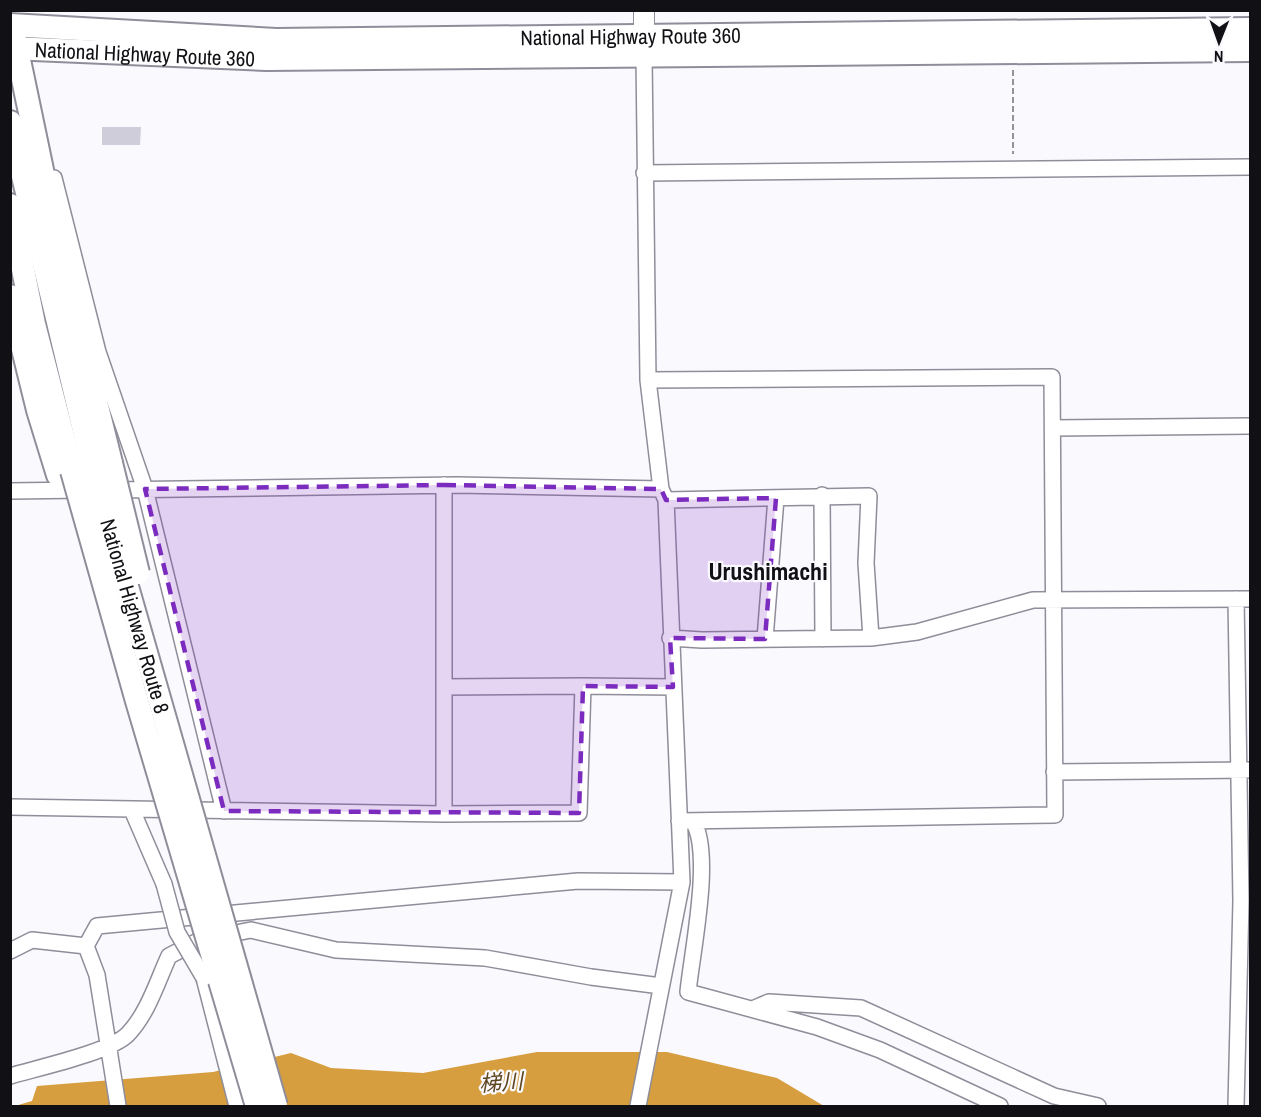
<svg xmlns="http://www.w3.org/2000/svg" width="1261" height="1117" viewBox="0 0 1261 1117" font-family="'Archivo Narrow','Noto Sans JP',sans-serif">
  <rect width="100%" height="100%" fill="#faf9fe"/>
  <!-- water -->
  <path fill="#d69e3e" d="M537,1052h130l110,26 47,28h-809l17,-5 5,-15 176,-14 78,-19 40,15 92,5z"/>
  <!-- building -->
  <path fill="#cfcdd9" d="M102,127h39l-1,18h-38z"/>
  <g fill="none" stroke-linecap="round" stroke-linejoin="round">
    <!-- minor casing -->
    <g stroke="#8f8d99" stroke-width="18">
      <path id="minor" d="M644,173l606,-6
        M54,178l44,174 47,137 79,322
        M648,380l404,-3 3,438 -376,6
        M1053,428l197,-2
        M444,485v329
        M109,490l348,-5 204,4
        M10,491l75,-1
        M822,495l1,144
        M666,500l203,-4 -3,67 5,75
        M1236,599l5,302 -5,205
        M670,638l32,2 169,-2 46,-6 116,-32 217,-1
        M765,639l11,-141
        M444,687l139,-1
        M1054,772l196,-2
        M10,807l434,7 135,-1 4,-127 90,1
        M132,810l32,74
        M693,821c20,33 -1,130 -5,171l129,35 63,23 120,56
        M86,946l11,-20 481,-45 104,1
        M86,946l11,29 21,131
        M10,951l22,-11 54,6
        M204,978l33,128
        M755,1008l14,-6 92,6 193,88 44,10
        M10,1076c27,-8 101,-24 118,-42 20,-21 29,-52 41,-78l31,-16 51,-10 85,20 149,8 106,19 70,9
        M638,1106l44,-224 -16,-382 -5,-11 -13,-109 -4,-323"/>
    </g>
    <!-- major casing -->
    <g stroke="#8f8d99" stroke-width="22">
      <path id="major" d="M644,52v-42"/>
    </g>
    <!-- highway casing -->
    <g stroke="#8f8d99" stroke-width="26">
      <g id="highway">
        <path id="s1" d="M10,25l266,15 974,-11"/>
        <path d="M14,36l46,220 51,207"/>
        <path id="s2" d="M10,48l256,11 984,-9"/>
        <path d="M10,122l83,346"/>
        <path d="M10,205l24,119 38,147"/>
        <path d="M10,296l28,114 20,65"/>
      </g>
    </g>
    <!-- path -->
    <path stroke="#949498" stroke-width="2" stroke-dasharray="6 3" stroke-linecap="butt" d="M1013,70v84"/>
    <!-- minor -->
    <use href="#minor" stroke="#fff" stroke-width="15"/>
    <!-- major -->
    <use href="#major" stroke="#fff" stroke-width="20"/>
    <!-- highway -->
    <use href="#highway" stroke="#fff" stroke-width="22"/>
    <!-- minor-bridge casing -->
    <g stroke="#8f8d99" stroke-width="18" stroke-linecap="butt">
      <path id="minor-bridge" d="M164,884l13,48 27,46"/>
    </g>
    <!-- highway-bridge casing -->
    <g stroke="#8f8d99" stroke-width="26" stroke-linecap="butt">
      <g id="highway-bridge">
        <path d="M111,463l27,110"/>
        <path id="s3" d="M93,468l183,638"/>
        <path d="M72,471l65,230 120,405"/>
      </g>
    </g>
    <!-- minor-bridge -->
    <use href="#minor-bridge" stroke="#fff" stroke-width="15"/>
    <!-- highway-bridge -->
    <use href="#highway-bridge" stroke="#fff" stroke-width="22"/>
  </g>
  <!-- marked area -->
  <path fill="#7b2cbf" fill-opacity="0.2" stroke="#7b2cbf" stroke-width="4.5" stroke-dasharray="12 8" stroke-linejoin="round" d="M444,485l217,4 5,11 110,-2 -11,141 -95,-1 3,49 -90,-1 -4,127 -355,-2 -79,-322z"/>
  <g text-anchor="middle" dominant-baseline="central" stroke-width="4.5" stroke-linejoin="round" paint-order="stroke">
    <!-- street labels -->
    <g font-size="21" fill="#111115" stroke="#faf9fe">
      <text stroke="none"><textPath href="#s1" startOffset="621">National Highway Route 360</textPath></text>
      <text stroke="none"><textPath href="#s2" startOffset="135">National Highway Route 360</textPath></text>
      <text stroke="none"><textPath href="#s3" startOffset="154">National Highway Route 8</textPath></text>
    </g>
    <!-- water labels -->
    <g font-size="22" font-style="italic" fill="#5e4620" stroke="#faf9fe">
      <text transform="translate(501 1082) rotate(-4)">梯川</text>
    </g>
    <!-- quarter labels -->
    <g font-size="24" font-weight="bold" fill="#111115" stroke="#faf9fe">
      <text x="768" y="571">Urushimachi</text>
    </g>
  </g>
  <!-- border -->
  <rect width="1261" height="1117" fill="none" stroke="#111115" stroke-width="24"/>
  <!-- north arrow -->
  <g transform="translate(1219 42) rotate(181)" stroke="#faf9fe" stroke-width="4.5" paint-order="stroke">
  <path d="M0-4.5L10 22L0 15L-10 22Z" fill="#111115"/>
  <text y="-9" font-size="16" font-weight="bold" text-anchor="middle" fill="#111115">N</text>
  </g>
</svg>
